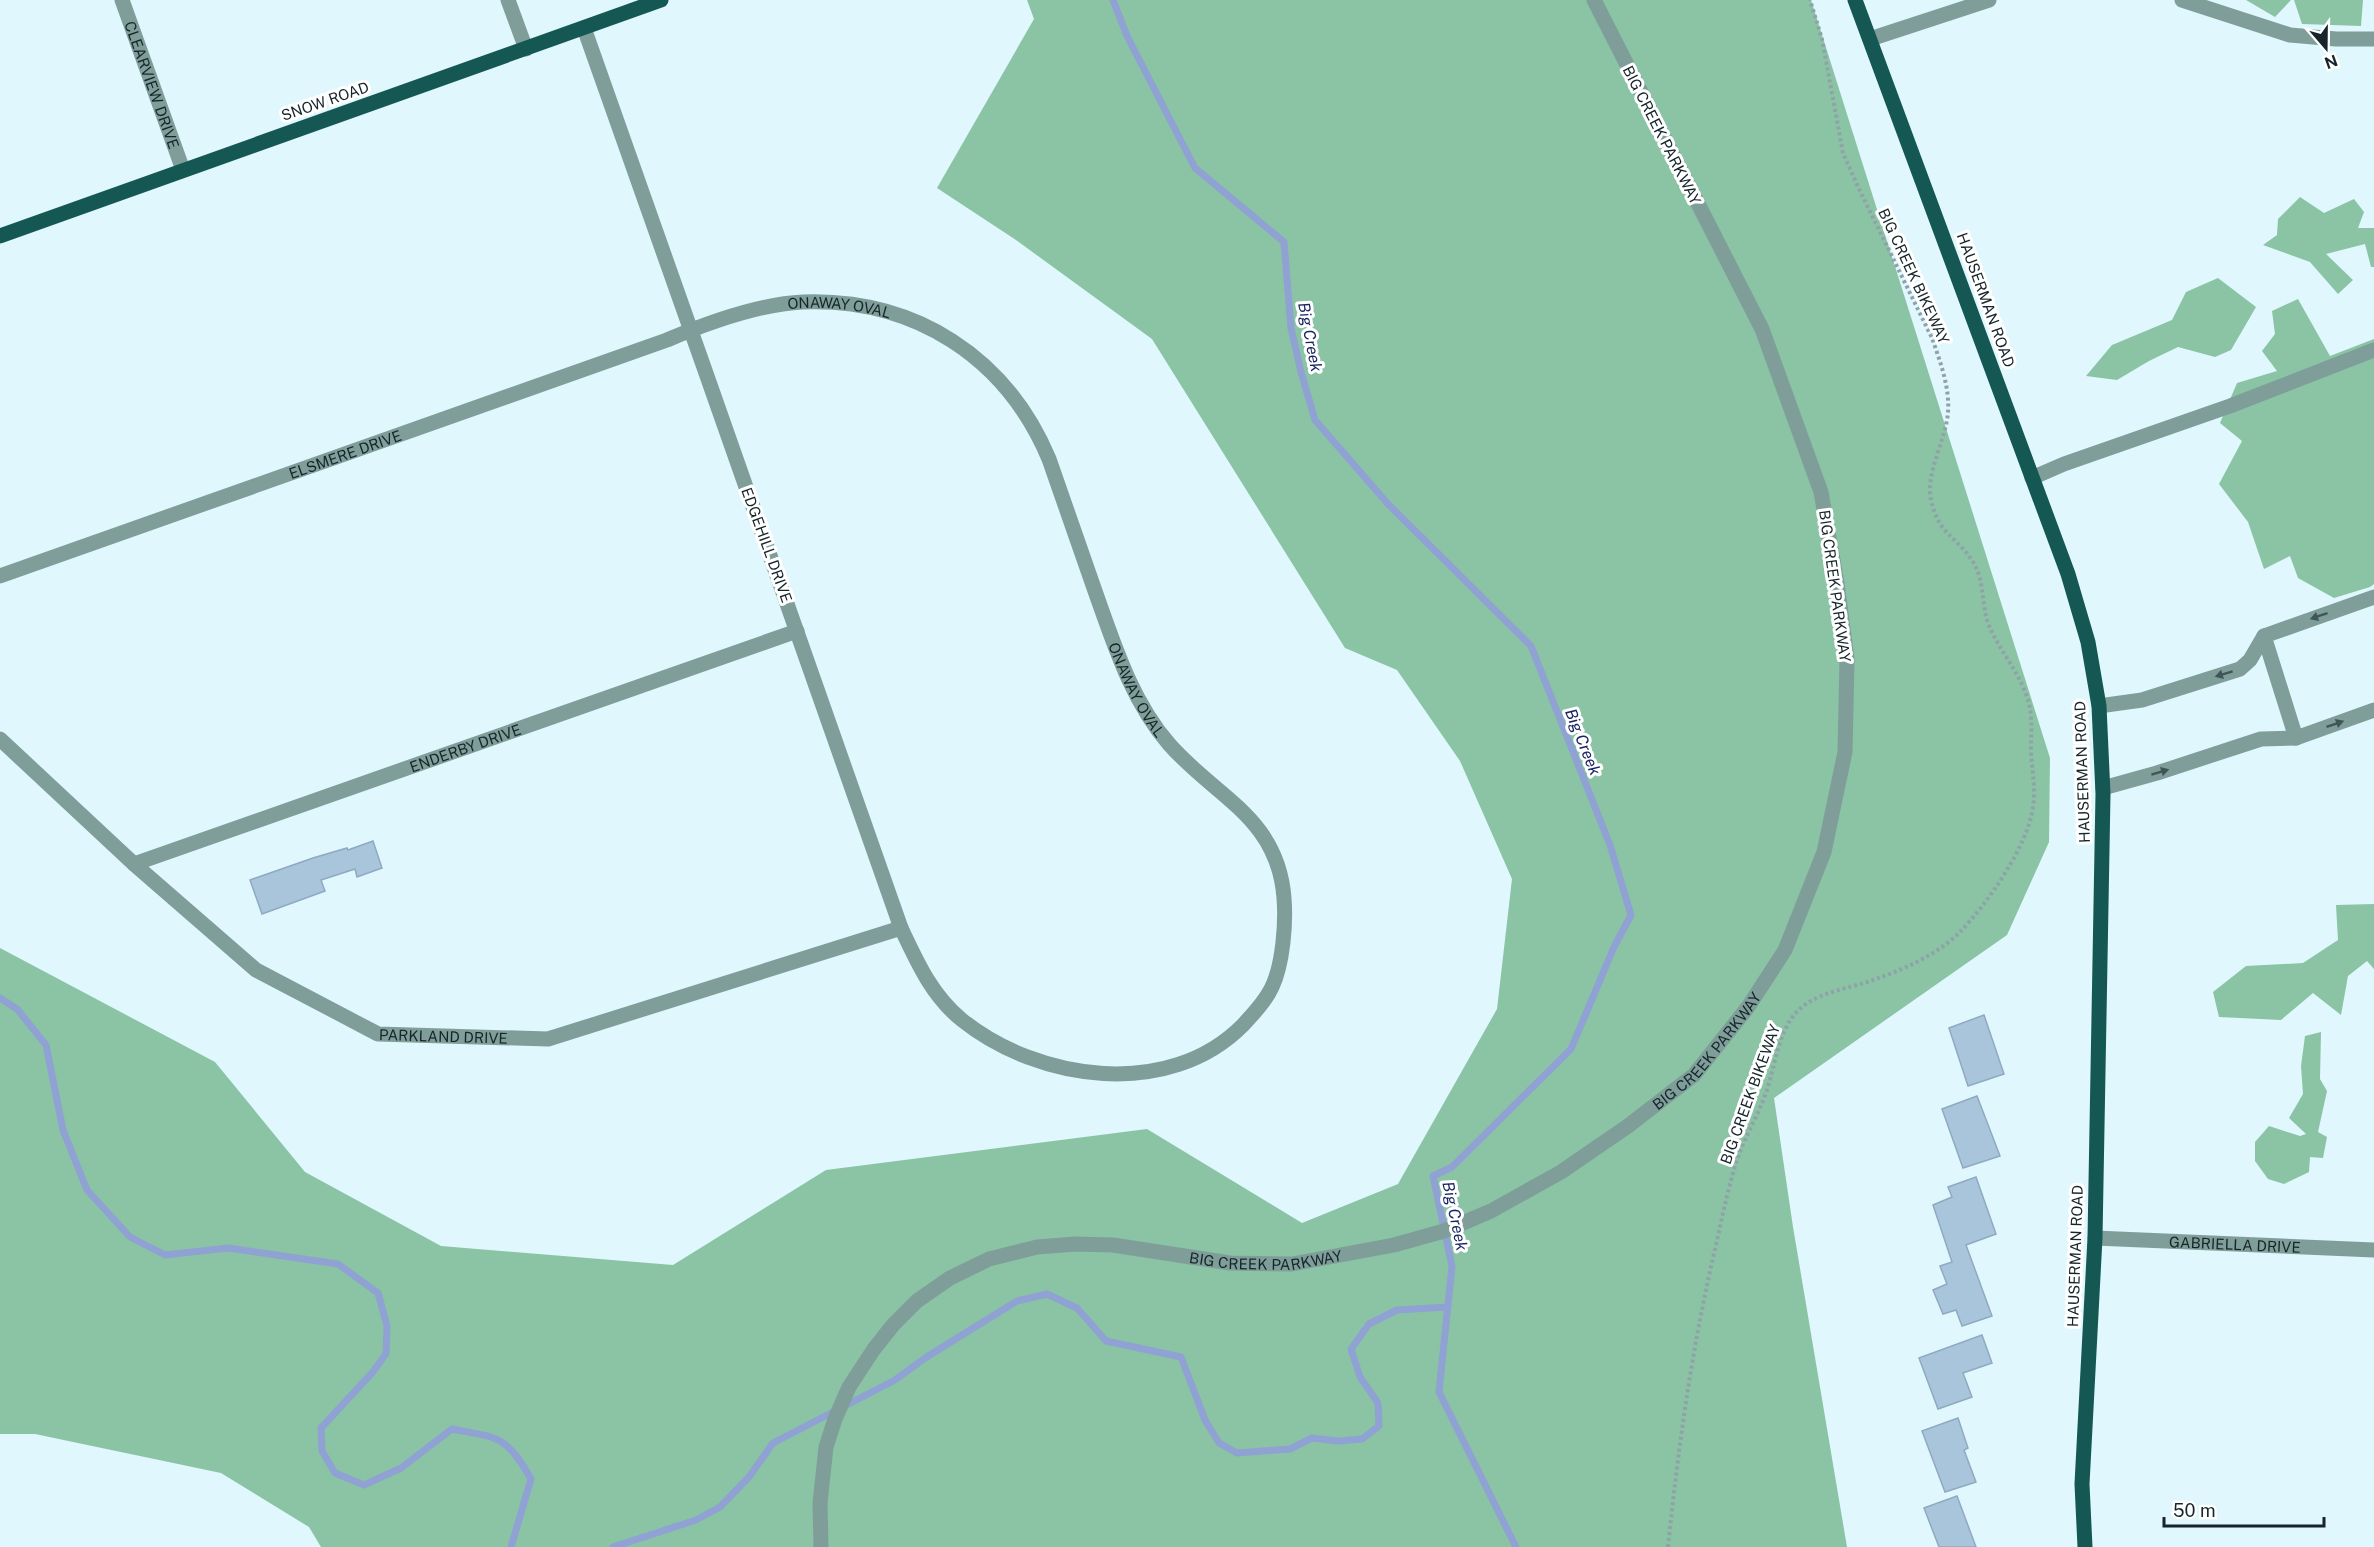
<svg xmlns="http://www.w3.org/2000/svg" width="2374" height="1547" viewBox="0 0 2374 1547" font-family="'Public Sans',sans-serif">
  <rect width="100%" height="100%" fill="#e0f7fd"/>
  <!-- forest -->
  <path fill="#8ac4a4" d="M1027,0h784l239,758 -1,84 -42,93 -233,163 19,129 54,320h-1526l-12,-20 -88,-54 -186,-39h-35v-486l215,114 90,110 136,74 232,19 153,-95 321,-41 155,94 96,-39 99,-175 15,-130 -52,-118 -63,-91 -52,-22 -193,-309 -136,-99 -79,-52 97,-169z
    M2246,0h45l-16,17z
    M2294,0h69l-2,26 -59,-2z
    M2300,197l24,16 30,-14 10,13 -6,16h16v39h-3l-6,-23 -39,10 27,26 -15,14 -28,-32 -47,-17 14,-10 1,-16z
    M2218,278l38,29 -25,43 -16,7 -37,-10 -29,14 -32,19 -31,-4 26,-31 60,-25 14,-28z
    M2298,299l32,57 44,-17v245l-4,3 -36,11 -36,-20 -8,-22 -26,13 -16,-47 -29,-38 23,-43 -22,-18 17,-40 40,-12 -15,-20 13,-17 -3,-23z
    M2374,904v65l-7,-8 -19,15 -7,39 -28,-22 -32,27 -62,-3 -6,-25 33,-26 57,-3 35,-23 -2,-35z
    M2321,1032l-1,47 7,12 -9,41 9,5 -4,21 -13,-1 -1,15 -25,12 -16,-5 -13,-18v-19l14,-16 31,10 6,-2 -17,-16 14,-24 -2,-28 4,-30z"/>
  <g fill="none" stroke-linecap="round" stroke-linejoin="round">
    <!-- stream -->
    <path stroke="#90a1d3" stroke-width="7" d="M1113,0l14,36 68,132 89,74 7,86 10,44 14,48 73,84 143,142 79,199 21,70 -17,32 -43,102 -119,118 -19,9 19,90 -13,126 77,155
      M0,998l17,11 29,36 17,85 24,60 43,47 35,18 63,-7 110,16 40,29 9,33 -1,28 -14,19 -51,55 1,23 13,22 29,12 37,-17 51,-39c47,9 54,6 79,50l-20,68
      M613,1547l83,-27 24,-13 29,-30 24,-34 122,-63 30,-22 92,-57 30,-7 30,14 29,33 75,16 24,63 14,23 18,10 53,-4 22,-11 26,3 24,-2 17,-13 -1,-23 -18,-26 -9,-28 18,-25 28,-14 51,-3"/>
  </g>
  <!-- building -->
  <path fill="#a9c5db" stroke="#8faac0" stroke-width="1.5" d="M373,841l9,27 -25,9 -2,-8 -34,11 4,11 -63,23 -12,-34 63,-22 34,-10 1,2z
    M1984,1015l20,59 -36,12 -19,-58z
    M1977,1096l23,60 -37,12 -21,-59z
    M1976,1177l20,57 -30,11 26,71 -30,10 -6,-16 -13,4 -10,-24 14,-6 -7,-18 12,-4 -19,-57 19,-8 -4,-10z
    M1982,1335l10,28 -29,10 9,24 -34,12 -19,-51z
    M1958,1418l10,30 -4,2 12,32 -31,10 -23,-61z
    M1957,1496l19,51h-37l-15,-39z"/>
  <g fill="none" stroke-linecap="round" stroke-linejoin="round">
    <!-- path -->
    <path stroke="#8fa2a8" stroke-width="4" stroke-dasharray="3 3" stroke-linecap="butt" d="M1668,1547c10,-97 23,-193 45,-289 8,-34 14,-68 25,-101 8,-22 20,-42 28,-64 9,-26 11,-56 28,-78 18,-23 56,-26 82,-36 29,-10 62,-25 84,-47 27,-28 68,-86 73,-125 3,-19 -1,-36 -2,-55 0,-19 2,-38 -4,-55 -9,-27 -29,-48 -39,-74 -7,-20 -3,-42 -15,-61 -16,-26 -34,-26 -42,-62 -6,-27 15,-60 17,-88 2,-24 -8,-51 -16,-74l-73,-149 -16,-36 -21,-114 -12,-39"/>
    <!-- minor -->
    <g stroke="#7f9e9a" stroke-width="15">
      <path id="s1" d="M122,0l61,170"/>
      <path d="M508,0l18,49"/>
      <path d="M2182,0l108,35 46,4h38"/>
      <path d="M1870,39l119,-39"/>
      <path d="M2032,478l32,-14 166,-58 144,-56"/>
      <path id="s2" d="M0,576l667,-236c40,-17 92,-36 136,-38 112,-4 203,55 246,157 15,44 31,88 46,132 19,53 36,109 74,153 46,53 109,73 115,154 2,25 -1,66 -12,89 -7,15 -19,27 -29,38 -74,75 -205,56 -281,-5 -30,-24 -45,-58 -61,-92 -105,-301 -211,-600 -317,-900"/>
      <path d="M2264,636l32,102"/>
      <path d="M2099,706l43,-6 98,-31 10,-9 14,-24 110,-39"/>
      <path id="s3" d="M0,739l134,125 122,106 122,64 170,5 353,-111"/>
      <path d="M2103,788l54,-15 104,-34 35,-1 78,-28"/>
      <path id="s4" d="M134,864l663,-233"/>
      <path id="s5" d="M2095,1238l279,12"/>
      <path id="s6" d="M821,1547l-1,-44 6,-56 9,-28 14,-32 25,-38 19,-24 24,-24 33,-23 39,-19 48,-12 39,-3 37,1 117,18 62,1 102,-19 50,-14 47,-20 70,-39 67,-46 66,-51 54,-68 37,-57 39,-98 21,-100 2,-93 -10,-76 -16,-91 -59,-163 -168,-329"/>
    </g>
    <!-- major -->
    <path stroke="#155853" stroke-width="15" d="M1855,0l213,574 20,68 11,64 4,88 -8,444 -13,246 3,63
      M0,236l661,-236"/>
  </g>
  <!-- one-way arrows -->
  <defs><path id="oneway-solid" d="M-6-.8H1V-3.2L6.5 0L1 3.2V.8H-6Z" transform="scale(1.5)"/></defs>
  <g fill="#405556">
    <use href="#oneway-solid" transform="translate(2319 616) rotate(161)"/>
    <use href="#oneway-solid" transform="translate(2224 674) rotate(163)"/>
    <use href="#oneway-solid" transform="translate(2335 724) rotate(-19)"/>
    <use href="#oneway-solid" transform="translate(2160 772) rotate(-17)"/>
  </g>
  <g text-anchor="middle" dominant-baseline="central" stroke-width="6" stroke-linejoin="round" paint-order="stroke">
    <!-- street labels -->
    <g font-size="15" fill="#162529" stroke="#fff">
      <text stroke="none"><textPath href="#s1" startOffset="90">CLEARVIEW DRIVE</textPath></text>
      <text transform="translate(325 101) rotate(-19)">SNOW ROAD</text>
      <text transform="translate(1662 135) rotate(63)">BIG CREEK PARKWAY</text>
      <text transform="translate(1914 276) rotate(65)">BIG CREEK BIKEWAY</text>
      <text transform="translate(1986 300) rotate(70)">HAUSERMAN ROAD</text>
      <text stroke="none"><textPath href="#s2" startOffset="886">ONAWAY OVAL</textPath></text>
      <text stroke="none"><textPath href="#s2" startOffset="366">ELSMERE DRIVE</textPath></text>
      <text transform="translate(767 545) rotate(70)">EDGEHILL DRIVE</text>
      <text transform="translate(1835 586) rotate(82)">BIG CREEK PARKWAY</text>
      <text stroke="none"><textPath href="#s2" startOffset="1408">ONAWAY OVAL</textPath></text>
      <text stroke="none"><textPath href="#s4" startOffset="351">ENDERBY DRIVE</textPath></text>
      <text transform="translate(2082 772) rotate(-92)">HAUSERMAN ROAD</text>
      <text stroke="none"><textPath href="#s3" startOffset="548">PARKLAND DRIVE</textPath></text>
      <text stroke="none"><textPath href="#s6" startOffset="1142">BIG CREEK PARKWAY</textPath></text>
      <text transform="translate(1750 1094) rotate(-70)">BIG CREEK BIKEWAY</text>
      <text stroke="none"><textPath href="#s5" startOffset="140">GABRIELLA DRIVE</textPath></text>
      <text stroke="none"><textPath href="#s6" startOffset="638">BIG CREEK PARKWAY</textPath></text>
      <text transform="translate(2075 1256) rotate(-88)">HAUSERMAN ROAD</text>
    </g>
    <!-- water labels -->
    <g font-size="16" font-style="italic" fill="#1a2661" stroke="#fff">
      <text transform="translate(1310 337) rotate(79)">Big Creek</text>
      <text transform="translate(1583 742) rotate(68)">Big Creek</text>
      <text transform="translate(1455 1216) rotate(78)">Big Creek</text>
    </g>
  </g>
  <!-- north arrow -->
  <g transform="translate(2326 48) rotate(160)" stroke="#ffffff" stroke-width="4.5" paint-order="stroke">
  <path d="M0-4.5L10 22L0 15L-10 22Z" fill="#162529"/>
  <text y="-9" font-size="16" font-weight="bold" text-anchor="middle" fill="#162529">N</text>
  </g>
  <!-- scale -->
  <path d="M2164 1517v9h160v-9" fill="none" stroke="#162529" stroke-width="3"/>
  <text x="2173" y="1517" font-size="18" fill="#162529" stroke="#ffffff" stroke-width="4.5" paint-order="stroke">50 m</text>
</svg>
